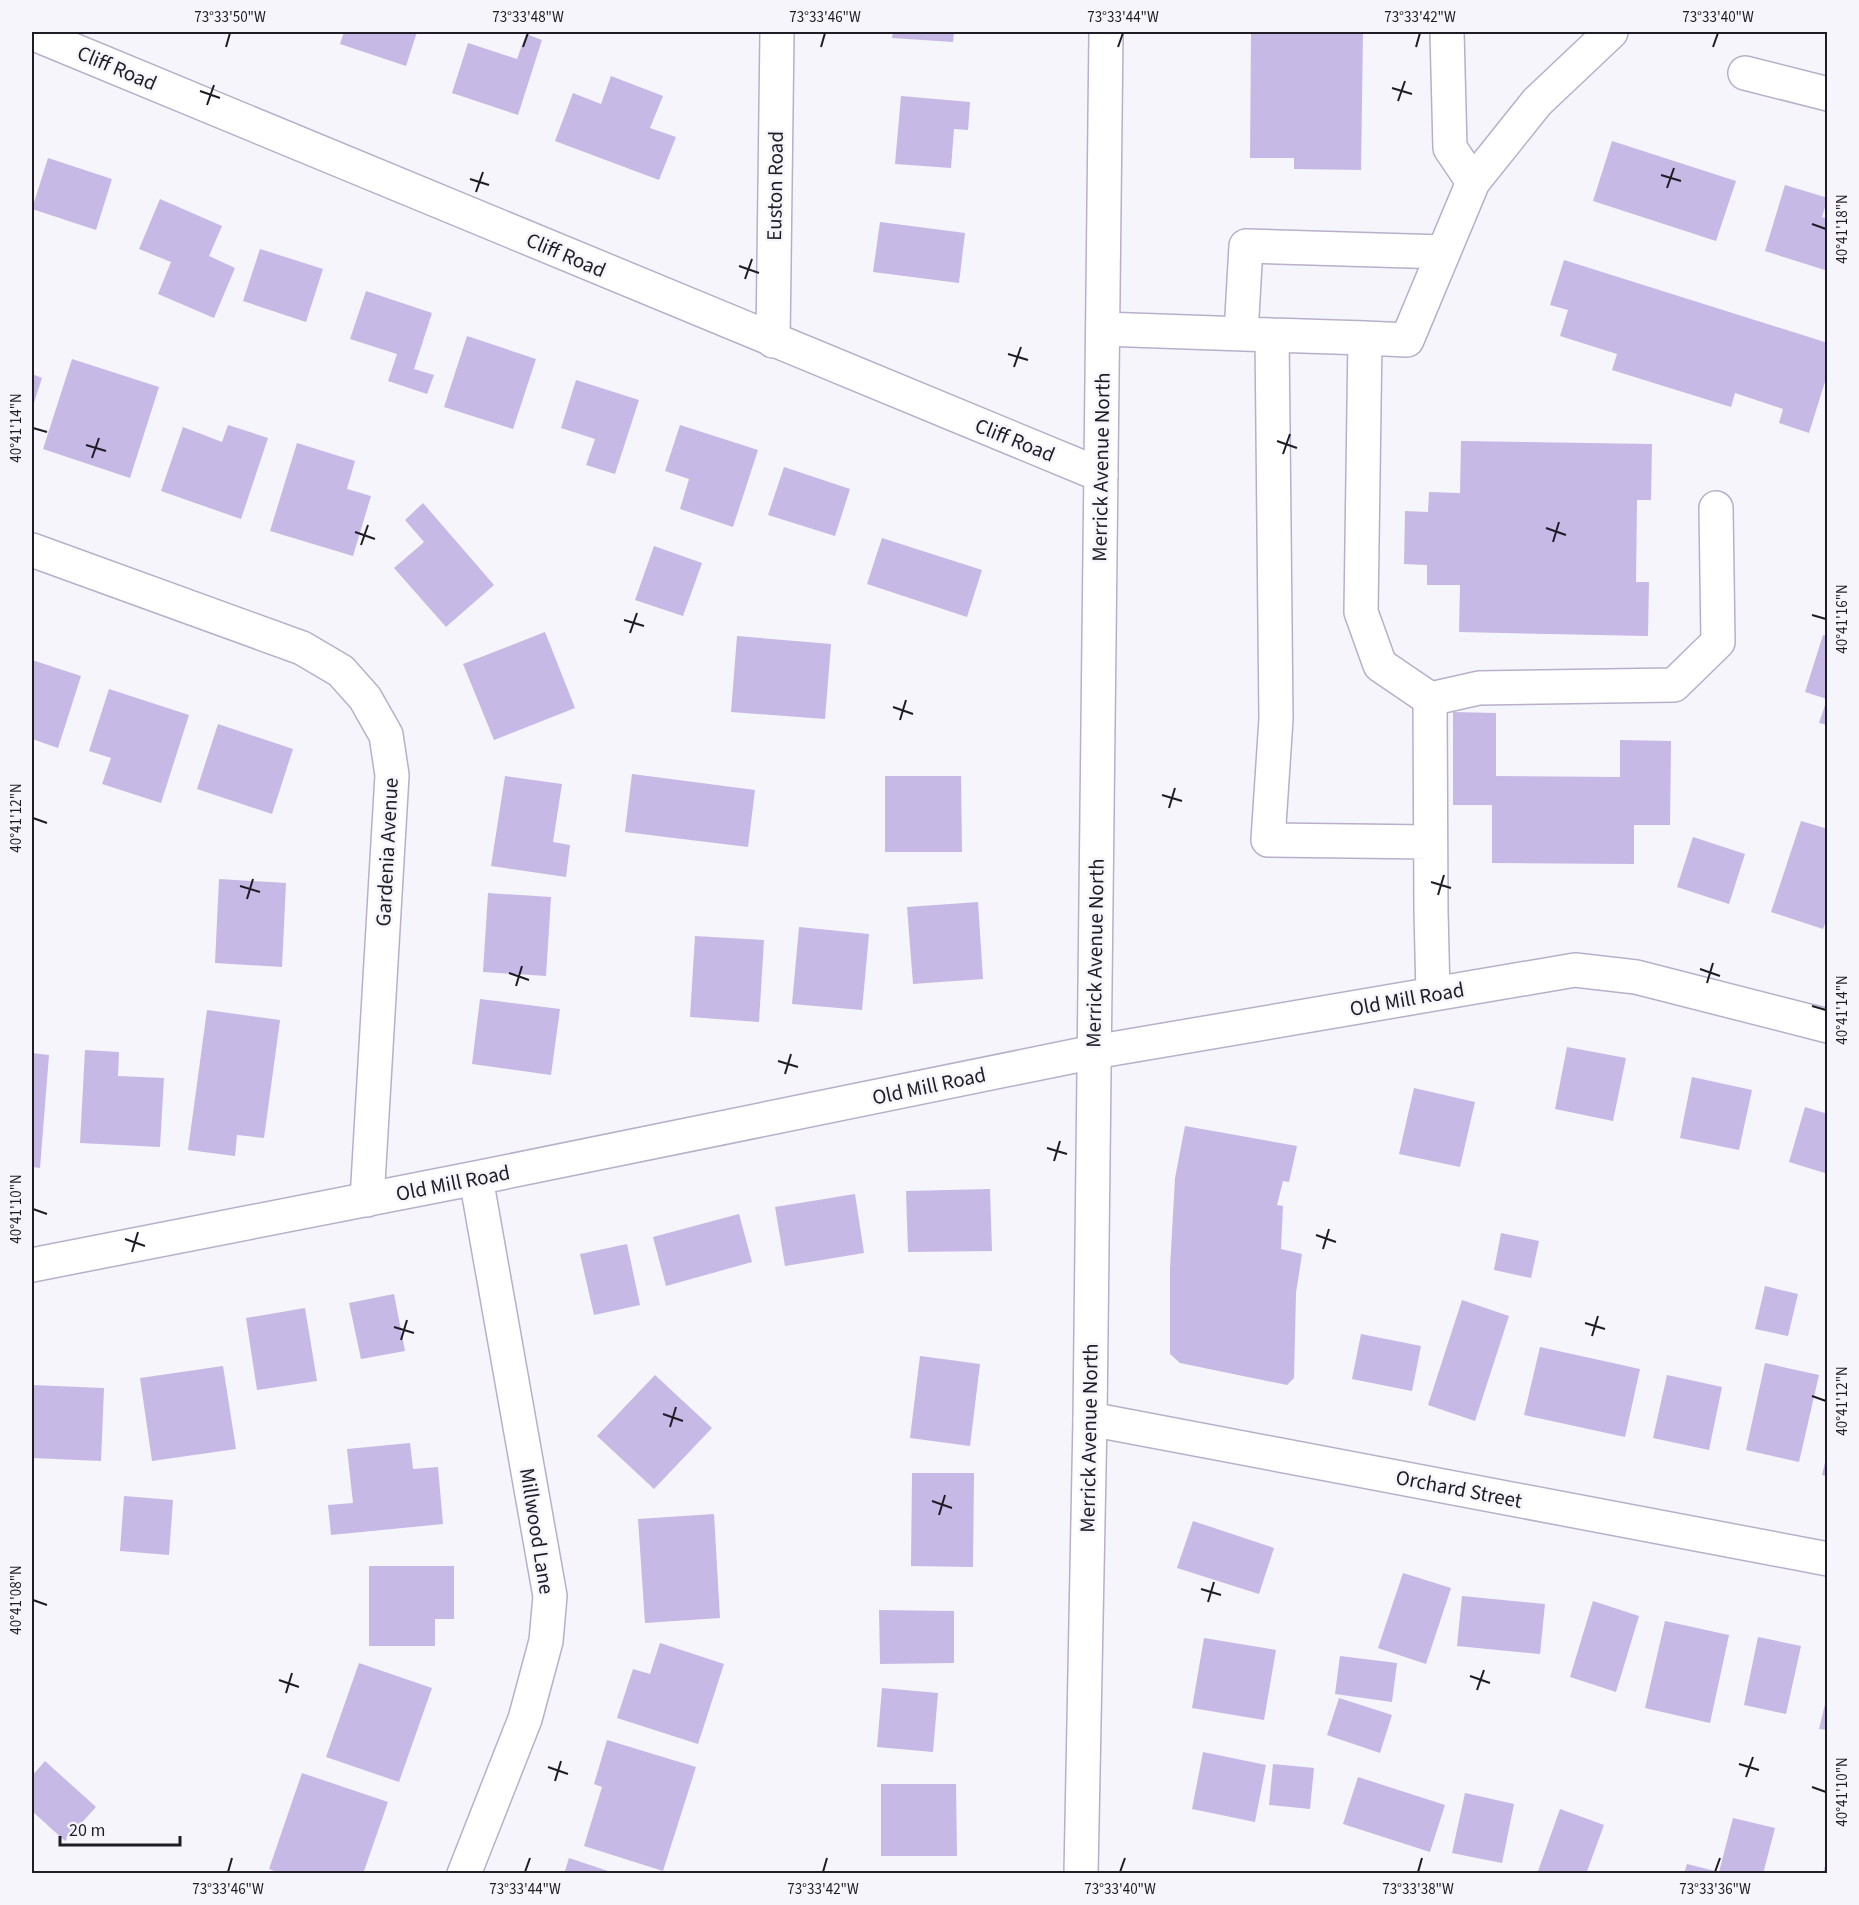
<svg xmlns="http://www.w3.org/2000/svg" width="1859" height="1905" viewBox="0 0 1859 1905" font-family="'Source Sans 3',sans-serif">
  <rect width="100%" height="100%" fill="#f6f5fb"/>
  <!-- building -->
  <path fill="#c7b9e5" d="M344,32h73l-11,34 -66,-22z
    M893,32h61l-1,10 -61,-4z
    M1251,32h112l-2,138 -67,-1v-11h-44z
    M526,34l16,6 -24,75 -66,-22 16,-50 49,16z
    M611,76l52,20 -13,32 26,9 -17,43 -104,-39 18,-48 28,11z
    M901,96l69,6 -2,28 -14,-1 -3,39 -56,-4z
    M1612,141l124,40 -20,60 -123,-40z
    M48,158l64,21 -16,51 -64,-21z
    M1785,185l43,13 -6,19 6,2v52l-63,-20z
    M160,199l62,27 -13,30 26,12 -21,50 -56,-24 13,-32 -32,-13z
    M880,222l85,11 -6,50 -86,-11z
    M260,249l63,20 -17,53 -63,-21z
    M1564,260l264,83v29l-19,61 -30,-10 4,-14 -48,-16 -4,14 -119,-37 5,-16 -57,-18 8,-26 -18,-5z
    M366,291l66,22 -18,56 20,6 -7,19 -39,-13 9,-27 -47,-15z
    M467,336l69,23 -23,70 -69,-22z
    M72,359l87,28 -29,91 -87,-29z
    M32,374l10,4 -10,31z
    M576,380l63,20 -24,74 -29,-9 9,-26 -34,-11z
    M228,425l40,13 -27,81 -80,-28 22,-64 39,15z
    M680,425l78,25 -25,77 -53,-18 9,-30 -24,-8z
    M1461,441l191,3 -1,56h-14l-1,82h13l-1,54 -189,-4 1,-47h-33v-20l-23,-1 1,-53 23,1 1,-20 31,1z
    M297,443l58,18 -8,28 24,7 -18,60 -83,-25z
    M784,467l66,22 -15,47 -67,-21z
    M423,503l71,82 -48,42 -52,-59 30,-26 -19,-22z
    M882,538l100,32 -15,47 -100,-33z
    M654,546l48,17 -19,53 -48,-16z
    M545,632l30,76 -81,32 -31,-76z
    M1823,635l5,1v89l-9,-2 8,-24 -22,-7z
    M737,636l94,8 -6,75 -94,-7z
    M32,660l49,16 -23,72 -26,-9z
    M109,689l80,26 -28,88 -59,-19 9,-26 -22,-7z
    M1453,712l43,1v63l124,1v-37l51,1 -1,84h-36v39l-142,-1v-58h-39z
    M218,724l75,25 -21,65 -75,-25z
    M632,774l123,16 -7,57 -123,-15z
    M505,776l57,8 -9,58 17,3 -4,32 -75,-11z
    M885,776h76l1,76h-77z
    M1801,821l27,8v86l-5,14 -52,-17z
    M1693,837l52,17 -16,50 -52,-17z
    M219,879l67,4 -4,84 -67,-4z
    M488,893l63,4 -5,79 -63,-4z
    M978,902l5,77 -70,5 -6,-77z
    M799,927l70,7 -7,76 -70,-6z
    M695,936l69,4 -5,82 -69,-5z
    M480,999l80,10 -9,66 -79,-11z
    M207,1010l73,10 -16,118 -27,-3 -2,21 -47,-6z
    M1567,1047l59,11 -13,63 -58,-12z
    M85,1050l34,2 -1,24 46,2 -4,69 -80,-4z
    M32,1053l17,2 -9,113 -8,-1z
    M1692,1077l60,13 -13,60 -59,-12z
    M1414,1088l61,14 -15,65 -61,-13z
    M1805,1107l23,7v60l-39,-12z
    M1185,1126l112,20 -8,36 -6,-1 -6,24 6,1 -2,43 21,5 -6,39 -2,85 -7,7 -107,-22 -10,-9v-86l5,-90z
    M990,1189l2,62 -84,1 -2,-61z
    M855,1194l9,59 -79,13 -10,-59z
    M739,1214l13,48 -86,24 -13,-49z
    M1501,1233l38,8 -8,37 -37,-8z
    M627,1244l13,61 -46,10 -14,-61z
    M1765,1286l33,8 -10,42 -33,-7z
    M394,1294l11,57 -44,8 -12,-56z
    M1462,1300l47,16 -34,105 -47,-16z
    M305,1308l12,73 -60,9 -11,-72z
    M1361,1334l60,12 -9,45 -60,-12z
    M1540,1347l100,22 -15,68 -101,-22z
    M920,1356l60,8 -10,82 -60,-8z
    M1765,1363l54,12 -20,87 -53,-12z
    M223,1366l13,83 -84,12 -12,-83z
    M655,1375l57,53 -58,61 -57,-53z
    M1667,1375l55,12 -13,63 -56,-12z
    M32,1385l72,3 -3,73 -69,-3z
    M410,1443l3,26 25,-2 5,57 -112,11 -3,-30 25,-2 -6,-54z
    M1827,1454h1v22l-6,-1z
    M912,1473h62l-1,94 -62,-1z
    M124,1496l49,4 -4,55 -49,-4z
    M714,1514l6,104 -75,5 -7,-104z
    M1193,1521l81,27 -15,46 -82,-26z
    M369,1566h85v53h-19v27h-66z
    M1403,1573l48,15 -25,76 -48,-16z
    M1462,1596l83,8 -5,50 -83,-8z
    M1593,1601l46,15 -23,76 -46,-15z
    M879,1610l75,1v52l-74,1z
    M1665,1621l64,14 -19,88 -65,-15z
    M1758,1637l43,9 -15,68 -42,-9z
    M1204,1638l72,12 -12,70 -72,-12z
    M660,1643l64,21 -26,80 -81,-26 16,-49 17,5z
    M1340,1656l57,7 -5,39 -57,-8z
    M359,1663l73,25 -33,94 -73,-25z
    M882,1688l56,5 -5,59 -56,-5z
    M1827,1696h1v34l-9,-1z
    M1339,1698l53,17 -12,38 -53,-18z
    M607,1740l89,27 -33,104 -79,-25 18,-59 -8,-3z
    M1203,1752l63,13 -11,57 -63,-13z
    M45,1761l51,46 -31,34 -33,-30v-35z
    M1273,1764l41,4 -4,41 -41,-4z
    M302,1773l86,29 -25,72h-11l-9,-3 -1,3h-60l-13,-5z
    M1358,1777l87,28 -15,47 -87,-28z
    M881,1784h75l1,72h-76z
    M1465,1793l49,11 -12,59 -50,-10z
    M1560,1809l44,16 -18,49h-49z
    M1733,1818l42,10 -12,46h-79l3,-10 32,8z
    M569,1858l45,15v1h-50z
    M1828,1858v16h-5l4,-16z"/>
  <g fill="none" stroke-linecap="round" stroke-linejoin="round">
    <!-- minor casing -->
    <g stroke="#b8afcb" stroke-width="36">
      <path id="minor" d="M1447,32l3,116 23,34
        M32,33l1069,442
        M1745,73l83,21
        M1103,329l169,6 4,384 -8,121 162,2
        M1241,334l5,-88 197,6
        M1272,335l93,3
        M773,341l4,-309
        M32,550l270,98 39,23 24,27 21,37 6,40 -25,425
        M1430,699l49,-11 195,-3 44,-43 -2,-134
        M1433,994l-2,-83 -1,-212 -50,-34 -19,-53 4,-274 42,2 66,-158 64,-80 74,-70
        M32,1265l444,-87 618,-126 481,-82 61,7 192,49
        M1090,1419l738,140
        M464,1874l61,-155 21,-78 4,-45 -74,-418"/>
    </g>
    <!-- major casing -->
    <g stroke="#b8afcb" stroke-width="36">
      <path id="major" d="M1081,1874l9,-455 16,-1387"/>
    </g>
    <!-- minor -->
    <use href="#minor" stroke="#fff" stroke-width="33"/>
    <!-- major -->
    <use href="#major" stroke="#fff" stroke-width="33"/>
  </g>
  <!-- ticks -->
  <path fill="none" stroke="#1f1c26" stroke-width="2" d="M226,47l4,-14M523,47l5,-14M821,47l4,-14M1118,47l5,-14M1416,47l4,-14M1713,47l5,-14M1392,88l20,6M200,91l20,7M1398,101l7,-20M207,105l7,-20M1661,175l20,6M470,179l19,6M1667,188l7,-20M476,192l7,-20M1812,224l14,5M739,266l20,7M745,279l7,-20M1008,354l20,6M1014,367l7,-20M33,428l14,4M1277,441l20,7M86,445l20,6M1283,454l7,-20M92,458l7,-20M1546,528l20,7M355,532l20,7M1553,542l6,-20M361,545l7,-20M1812,615l14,4M624,620l20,6M630,633l7,-20M893,707l20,7M900,720l6,-20M1162,795l20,6M1169,808l6,-20M33,818l14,5M1431,882l20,6M240,886l20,6M1438,895l6,-20M247,899l6,-20M1700,969l20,7M509,973l20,7M1707,983l6,-20M516,986l6,-20M1812,1006l14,4M778,1061l20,6M785,1074l6,-20M1047,1148l20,6M1054,1161l6,-20M33,1209l14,5M1316,1235l20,7M125,1239l20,7M1323,1249l6,-20M132,1252l6,-20M1585,1323l20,6M394,1327l20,6M1592,1336l6,-20M401,1340l6,-20M1812,1396l14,5M663,1414l20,7M670,1427l6,-20M932,1501l20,7M939,1515l6,-20M1201,1589l20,6M33,1600l14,5M1208,1602l6,-20M1470,1676l20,7M279,1680l20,7M1477,1690l7,-20M286,1693l6,-20M1739,1764l20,6M548,1767l20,7M1746,1777l7,-20M555,1781l6,-20M1812,1787l14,5M228,1872l4,-14M525,1872l5,-14M823,1872l4,-14M1120,1872l5,-14M1418,1872l4,-14M1715,1872l5,-14"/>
  <g text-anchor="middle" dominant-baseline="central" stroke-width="5" stroke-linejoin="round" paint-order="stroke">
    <!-- street labels -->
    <g font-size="21" fill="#1f1c26" stroke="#f6f5fb">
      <text transform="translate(117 68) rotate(23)">Cliff Road</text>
      <text transform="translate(775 186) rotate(-89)">Euston Road</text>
      <text transform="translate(566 255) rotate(23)">Cliff Road</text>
      <text transform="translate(1015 440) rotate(22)">Cliff Road</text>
      <text transform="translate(1101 467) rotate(-89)">Merrick Avenue North</text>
      <text transform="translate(387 852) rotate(-87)">Gardenia Avenue</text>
      <text transform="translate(1095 953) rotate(-89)">Merrick Avenue North</text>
      <text transform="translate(1407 999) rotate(-10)">Old Mill Road</text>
      <text transform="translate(929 1086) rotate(-12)">Old Mill Road</text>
      <text transform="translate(453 1183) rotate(-11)">Old Mill Road</text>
      <text transform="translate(1089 1438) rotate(-89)">Merrick Avenue North</text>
      <text transform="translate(1459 1489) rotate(11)">Orchard Street</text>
      <text transform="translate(537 1531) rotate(81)">Millwood Lane</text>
    </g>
  </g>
  <!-- border -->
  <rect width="1859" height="1905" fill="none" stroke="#f6f5fb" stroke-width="66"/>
  <!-- scale -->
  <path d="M60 1836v9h120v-9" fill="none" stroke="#1f1c26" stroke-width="3"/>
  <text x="69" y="1836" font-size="18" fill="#1f1c26" stroke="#f6f5fb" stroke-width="4.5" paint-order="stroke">20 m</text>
  <rect x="33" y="33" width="1793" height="1839" fill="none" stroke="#1f1c26" stroke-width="2"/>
  <g font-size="15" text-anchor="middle" fill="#1f1c26">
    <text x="230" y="22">73°33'50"W</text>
    <text x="528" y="22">73°33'48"W</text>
    <text x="825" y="22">73°33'46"W</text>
    <text x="1123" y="22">73°33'44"W</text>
    <text x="1420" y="22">73°33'42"W</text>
    <text x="1718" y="22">73°33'40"W</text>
    <text transform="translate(1842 229) rotate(-90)" y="5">40°41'18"N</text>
    <text transform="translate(16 428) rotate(-90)" y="5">40°41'14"N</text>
    <text transform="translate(1842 619) rotate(-90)" y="5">40°41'16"N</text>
    <text transform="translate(16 818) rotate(-90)" y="5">40°41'12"N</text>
    <text transform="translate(1842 1010) rotate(-90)" y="5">40°41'14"N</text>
    <text transform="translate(16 1209) rotate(-90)" y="5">40°41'10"N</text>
    <text transform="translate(1842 1401) rotate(-90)" y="5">40°41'12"N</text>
    <text transform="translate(16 1600) rotate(-90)" y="5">40°41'08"N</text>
    <text transform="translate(1842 1792) rotate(-90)" y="5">40°41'10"N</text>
    <text x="228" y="1894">73°33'46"W</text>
    <text x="525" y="1894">73°33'44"W</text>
    <text x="823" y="1894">73°33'42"W</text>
    <text x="1120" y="1894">73°33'40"W</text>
    <text x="1418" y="1894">73°33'38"W</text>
    <text x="1715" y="1894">73°33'36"W</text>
  </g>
</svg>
